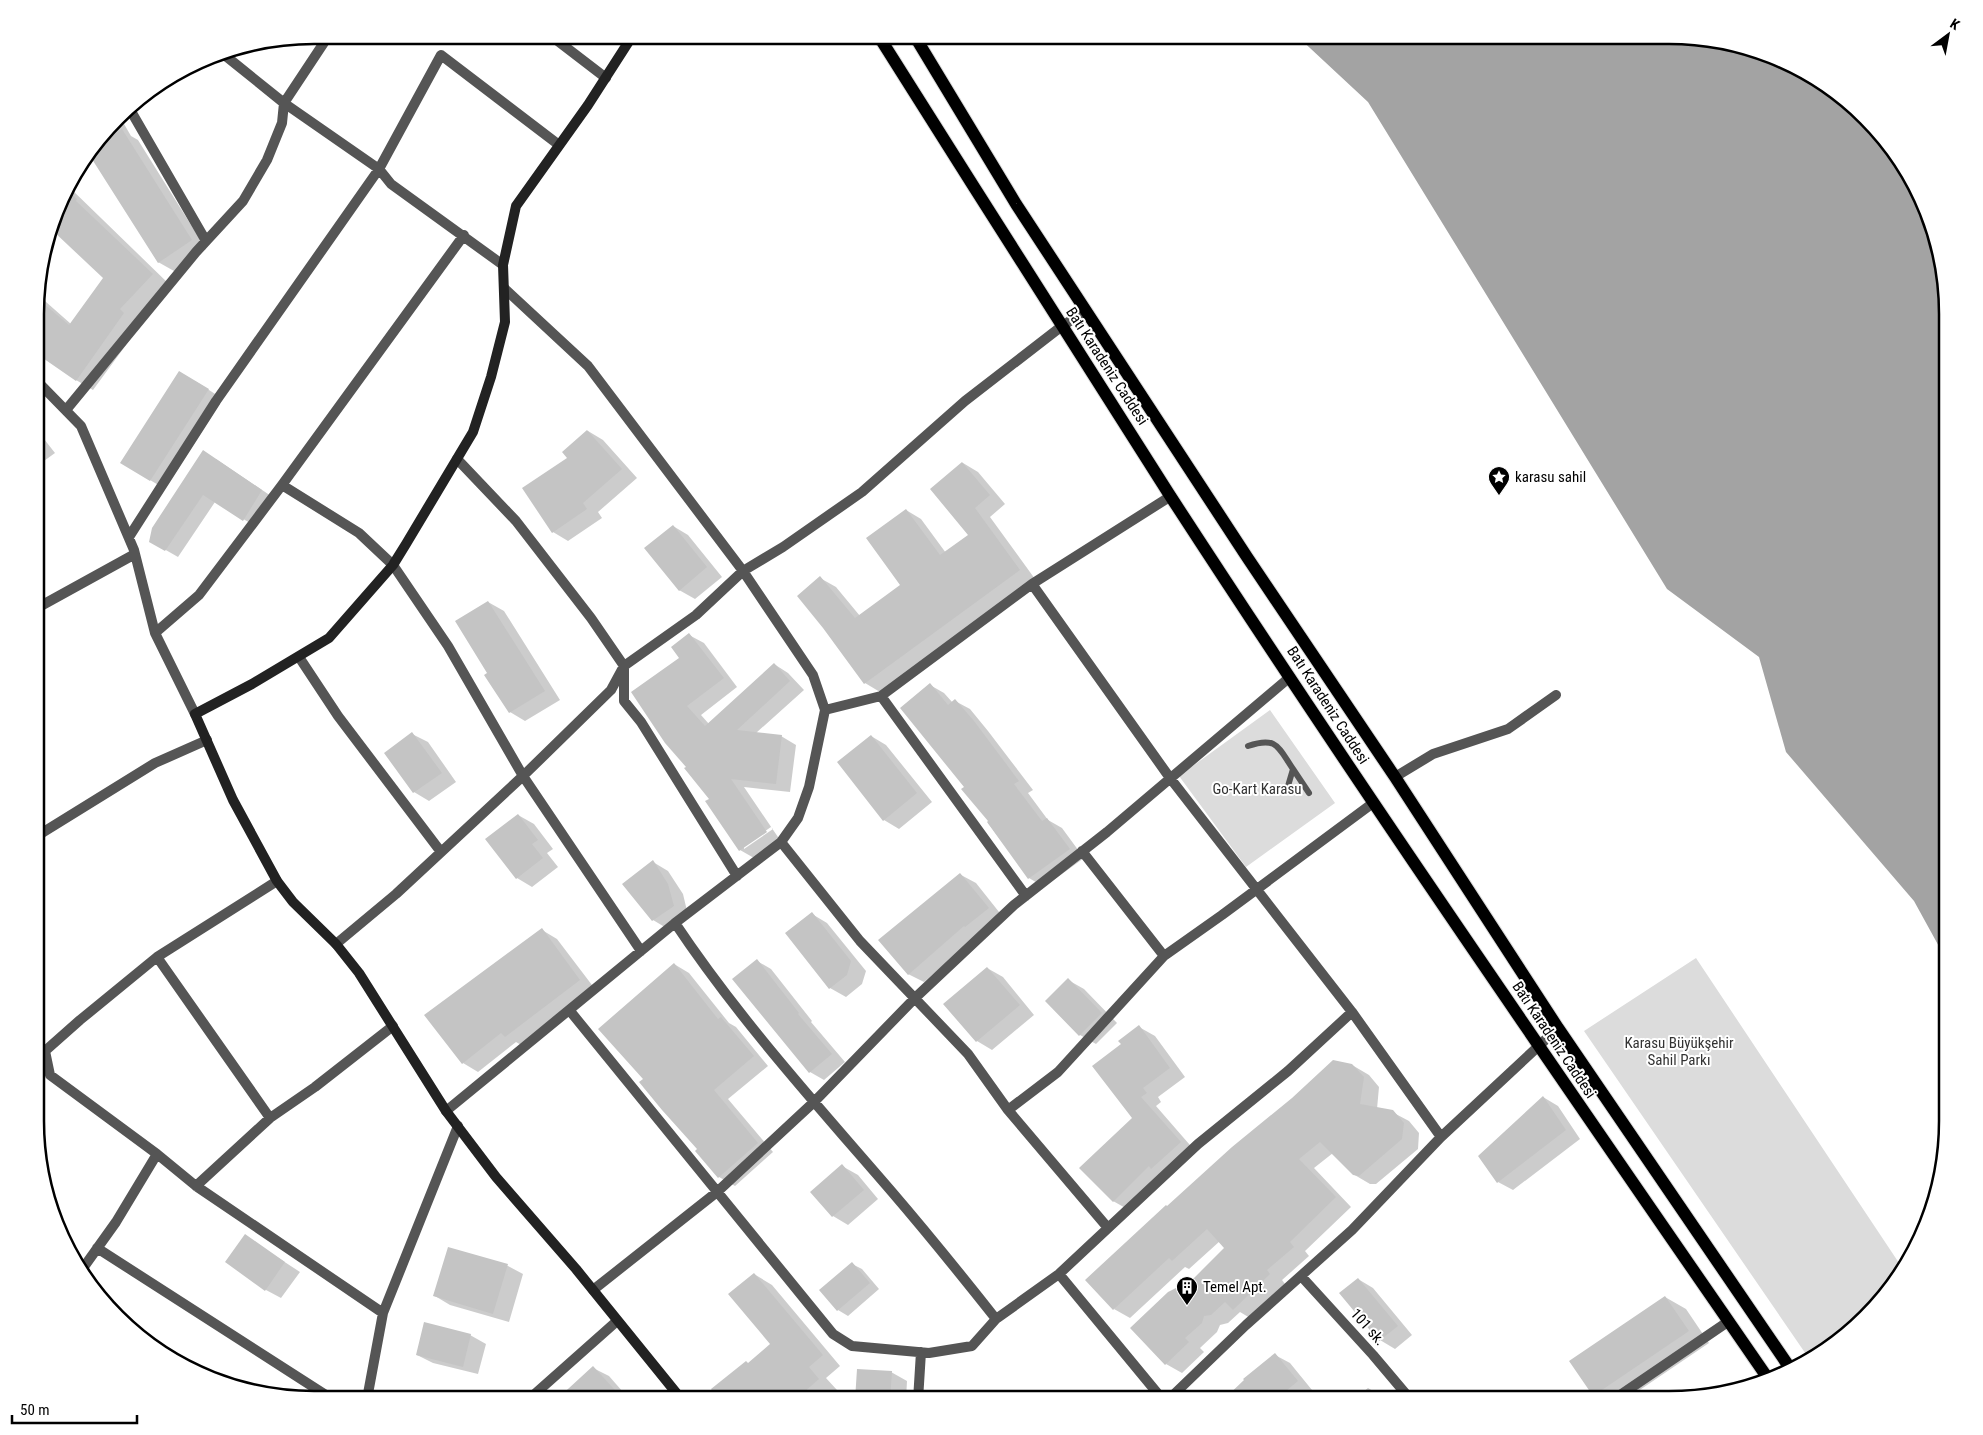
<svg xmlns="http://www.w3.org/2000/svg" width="1983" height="1435" viewBox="0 0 1983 1435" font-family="'Roboto Condensed',sans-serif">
  <rect width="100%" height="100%" fill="#fff"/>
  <!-- green -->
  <path fill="#dcdcdc" d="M1270,710l65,93 -89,64 -67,-91z
    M1696,958l207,311 -13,22 -37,40 -43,29 -226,-329z"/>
  <!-- water -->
  <path fill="#a3a3a3" d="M1296,35l392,1 88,20 63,37 40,37 40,60 28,105v666l-33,-60 -128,-149 -27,-95 -92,-68 -299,-487z"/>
  <!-- shadow -->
  <path fill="#0003" fill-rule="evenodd" d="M120,117l11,19 7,4 68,109 -32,22 -16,-9 -67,-107z
    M67,185l103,100 -77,105 -17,-10 -39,-32v-54l34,30 33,-46 -52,-49 12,-39z
    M195,381l28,18 -58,90 -15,-9z
    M37,430l18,23 -18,13z
    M588,431l15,9 34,38 -39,34 4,6 -34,23 -15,-9 16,-74z
    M216,459l58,39 -19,28 -40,-24 -37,55 -28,-16z
    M963,463l15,9 27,32 -15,13 45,62 -155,113 -15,-9 -45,-105 16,9 24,29 42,-30 4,-76 15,9 25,34 24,-17z
    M673,526l15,9 34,42 -27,22 -16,-9z
    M488,602l16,9 56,89 -35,21 -15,-9 -24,-37 3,-1z
    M689,635l15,8 33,44 -36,28 8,9 65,-60 14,9 16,17 -48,43 25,3 15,9 -6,47 -46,-5 36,53 -26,18 -14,-8 -29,-51 -23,-32 -7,-108zM771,827l2,2 -29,20v-3z
    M930,685l14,8 9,10 2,-2 15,8 18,22 45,59 -5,3 20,27 14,8 22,30 -40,29 -15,-9 -41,-55 2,-1 -24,-35z
    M412,734l16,8 28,40 -27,19 -15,-9z
    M871,736l15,9 46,57 -33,27 -15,-9z
    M518,815l16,9 19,25 -6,4 11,14 -26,20 -15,-9z
    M653,862l15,9 15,23 5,21 -20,14 -15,-9z
    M961,875l15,8 27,34 -23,17 -56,48 -16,-8z
    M812,914l15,9 39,48 -4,13 -16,13 -16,-9z
    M542,930l15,9 38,50 -74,56 -5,-3 -38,30 -15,-9z
    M757,961l14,8 41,52 -1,1 34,40 -21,18 -14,-8 -77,-93z
    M674,964l15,9 40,50 7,4 32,39 -40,33 45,53 -38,34 -16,-9 -75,-98z
    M987,968l16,9 31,38 -42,35 -15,-9 -32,-37z
    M1068,980l16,9 33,34 -21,21 -16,-9 -33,-34z
    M1139,1027l16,9 30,41 -27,20 3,5 -5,4 40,46 -67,58 -16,-9 20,-83 -10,-73z
    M1352,1065l17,10 10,12 -2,22 15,3 17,9 10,12 -1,16 -42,35h-6l-17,-10 -20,-21 -19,15 37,39 -46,44 4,5 -27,24 3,4 -35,34 -10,-6 -12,11 -8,2 -3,7 -17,16 4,4 -22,21 -16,-9 22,-79 38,-37 -6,-7 -31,28 -4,-2 -55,51 -16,-9 54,-101z
    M1543,1097l15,9 22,33 -67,51 -15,-8z
    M842,1166l16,9 20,24 -30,26 -15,-9z
    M245,1236l55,36 -19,26 -15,-8z
    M449,1248l59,18 15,8 -14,48 -59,-17 -15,-9z
    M852,1264l10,5 17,20 -31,27 -10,-6z
    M754,1274l18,11 68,81 -14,12 11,12 -11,10h-105l28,-36 22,-20z
    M1358,1279l15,9 39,47 -17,14 -15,-9z
    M1665,1297l21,12 23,34 -84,57h-23l-8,-5z
    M470,1335l16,9 -8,30 -45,-11 -16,-8z
    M1275,1355l15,8 22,27 -12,10h-75z
    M593,1368l16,8 21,24h-72z
    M891,1372l16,9 -1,19h-50z
    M1368,1388l15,9 2,3h-32z"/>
  <!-- building -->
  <path fill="#c4c4c4" d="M122,129l70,111 -34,23 -68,-107 9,-12z
    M65,188l12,11 -1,2 77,73 -33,35 4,4 -48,68 -39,-27v-56l32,27 34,-47 -51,-48z
    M179,371l30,18 -59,92 -30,-18z
    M587,430l35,39 -39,34 4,6 -35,24 -30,-45 45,-30 -5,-6z
    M203,450l59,40 -19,31 -40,-26 -38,56 -16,-9 3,-14z
    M962,462l28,33 -15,13 45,62 -156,114 -41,-56 -26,-32 23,-20 35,42 45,-33 -34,-47 40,-29 34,46 28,-20 -38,-46z
    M673,525l34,42 -28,24 -35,-43z
    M488,601l57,90 -36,22 -25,-38 3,-2 -32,-52z
    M689,633l35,45 -37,28 18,20 69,-63 16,18 -53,49 45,5 -6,49 -45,-5 36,53 -28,19 -34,-50 4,-2 -25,-31 2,-1 -21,-24 -34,-51 48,-34 -8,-11z
    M930,683l18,22 7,-6 19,22 45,60 -5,3 28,37 5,-3 23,31 -42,30 -41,-57 1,-1 -27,-32 3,-2 -64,-79z
    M412,732l30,41 -29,20 -29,-40z
    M871,735l46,58 -34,28 -46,-59z
    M518,814l20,26 -6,4 11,14 -27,21 -31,-40z
    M653,860l15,24 6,22 -22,15 -30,-37z
    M960,873l29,35 -24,19 -1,-1 -56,49 -30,-35z
    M812,912l39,49 -4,14 -18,14 -44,-56z
    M542,928l38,52 -75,57 -4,-4 -39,31 -38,-49z
    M757,959l42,54 -1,1 34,40 -23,19 -77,-94z
    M674,963l44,56 3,-2 33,39 -40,34 44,53 -40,35 -23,-27 2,-2 -35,-39 -23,-28 4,-3 -45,-50z
    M987,967l33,38 -44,37 -33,-38z
    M1068,978l34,35 -23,23 -34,-35z
    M1139,1025l31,43 -27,20 4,5 -6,4 40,45 -30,27 -2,-3 -36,36 -34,-34 53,-50 -40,-52 29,-22 -3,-3z
    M1333,1060l19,4 12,13 -4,27 33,6 11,13 -2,16 -43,37 -6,-1 -33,-33 -21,17 37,38 -46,45 4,5 -27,23 3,4 -37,36 -8,-8 -14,13 -7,1 -2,7 -17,15 4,4 -24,23 -35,-37 38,-36 16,-8h4l36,-36 -17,-19 -35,32 -3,-3 -56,52 -28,-30 81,-75 1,1 65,-59 60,-49z
    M1543,1096l23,34 -69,53 -19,-27z
    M842,1164l22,26 -32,27 -22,-25z
    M245,1234l40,28 -20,29 -40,-29z
    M448,1247l60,17 -15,50 -60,-18z
    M852,1262l18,21 -33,28 -18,-21z
    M754,1273l69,82 -14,12 10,12 -24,21h-76l-8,-11 35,-28 2,2 22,-19 -42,-50z
    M1358,1278l40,48 -19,15 -40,-48z
    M1665,1296l24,35 -96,65 -24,-35z
    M424,1322l47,12 -8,33 -47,-12z
    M1275,1353l23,28 -23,19h-52l21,-20 -1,-1z
    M593,1366l31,34h-68z
    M857,1369l35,2 -2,29h-35z"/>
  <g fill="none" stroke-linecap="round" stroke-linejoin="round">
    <!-- primary casing -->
    <g stroke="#dbdbdb" stroke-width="14">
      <path id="primary" d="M878,35c97,153 193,307 291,459 194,299 398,593 600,886
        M914,35l102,169 231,353 148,220 163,251 234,343"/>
    </g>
    <!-- lane -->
    <path stroke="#555" stroke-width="6" d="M1248,746c29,-10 30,1 45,23l-5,17
      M1293,769l16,24"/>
    <!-- street -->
    <path stroke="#555" stroke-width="10" d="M550,35l56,43
      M222,53l62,50 95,66 12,15 112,81
      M128,106l78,135
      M37,381l44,45 53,124 21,83 40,81
      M66,410l130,-158 47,-51 24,-41 15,-37 2,-20 45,-68
      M457,459l59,62 75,97 33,48v35l17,21 96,154
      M282,485l77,48 34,32 55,81 75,130 118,175
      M129,537l87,-136 163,-232 62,-114 118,90
      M1032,584l138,194 182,234 89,125
      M37,608l98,-54
      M155,633l44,-38 83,-110 182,-250
      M299,657l39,59 103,136
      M881,696l145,200
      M825,710l56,-14 151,-112 139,-88
      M1395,777l38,-23 75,-25 48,-34
      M37,836l118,-73 52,-23
      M781,842l79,99 108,113 40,56 100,118
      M1082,851l82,105 58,-41 151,-112
      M277,881l-120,76 -77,63 -35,31 5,24 107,79 39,32 187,127 -16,86
      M675,923c64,96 142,182 217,269 36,42 70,84 104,127
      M336,944l60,-50 127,-118 88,-86 13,-24 72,-51 47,-44 40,-24 79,-55 103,-91 97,-75 24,-15
      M157,957l113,161
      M570,1011l263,323 19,12 77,7 43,-7 24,-27 63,-45 139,-130 90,-73 64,-59
      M1008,1110l50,-38 106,-116
      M446,1111l229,-188 106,-81 17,-24 11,-31 16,-77 -12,-35 -70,-104 -155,-205 -84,-78
      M196,1186l74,-68 45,-31 78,-61
      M97,1248l235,151
      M81,1271l35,-49 41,-68
      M1059,1274l104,126
      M1301,1276l72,79 38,45
      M593,1290l124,-98 97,-90 101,-104 99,-93 93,-73 183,-155
      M383,1313l75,-187
      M528,1400l89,-79
      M918,1400l3,-48
      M1168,1400l78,-75 106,-95 89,-93 117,-109
      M1613,1400l116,-79"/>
    <!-- secondary -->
    <path stroke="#222" stroke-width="10" d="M633,35l-45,70 -72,101 -13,59 2,57 -14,55 -18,55 -67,112 -13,21 -64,73 -77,46 -57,30 38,86 44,81 16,21 43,42 23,29 87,138 50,66 80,92 106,131"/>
    <!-- primary -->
    <use href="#primary" stroke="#000" stroke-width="12"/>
  </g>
  <!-- icons -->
  <defs>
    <g id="sight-pin" transform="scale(1.125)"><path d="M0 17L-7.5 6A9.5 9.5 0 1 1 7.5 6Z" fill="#000" stroke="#fff"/><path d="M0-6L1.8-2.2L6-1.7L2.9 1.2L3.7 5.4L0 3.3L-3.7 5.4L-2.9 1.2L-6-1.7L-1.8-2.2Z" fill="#fff"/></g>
    <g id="building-pin" transform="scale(1.125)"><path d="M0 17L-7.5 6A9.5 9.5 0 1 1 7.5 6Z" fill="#000" stroke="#fff"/><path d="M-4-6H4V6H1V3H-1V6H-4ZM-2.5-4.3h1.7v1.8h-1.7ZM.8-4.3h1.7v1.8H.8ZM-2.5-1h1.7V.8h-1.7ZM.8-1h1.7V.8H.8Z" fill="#fff"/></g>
  </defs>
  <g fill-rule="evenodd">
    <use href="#sight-pin" x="1499" y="477"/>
    <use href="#building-pin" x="1187" y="1287"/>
  </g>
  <g text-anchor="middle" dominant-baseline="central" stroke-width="4" stroke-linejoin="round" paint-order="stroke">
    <!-- street labels -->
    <g font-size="15" fill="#000" stroke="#fff">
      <text transform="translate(1107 366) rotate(57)">Batı Karadeniz Caddesi</text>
      <text transform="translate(1328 705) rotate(57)">Batı Karadeniz Caddesi</text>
      <text transform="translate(1554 1040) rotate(56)">Batı Karadeniz Caddesi</text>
      <text transform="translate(1368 1327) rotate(48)">101 sk.</text>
    </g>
    <!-- poi labels -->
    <g font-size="15" fill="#000" stroke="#fff" text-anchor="start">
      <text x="1515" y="477">karasu sahil</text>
      <text x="1203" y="1287">Temel Apt.</text>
    </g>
    <!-- park labels -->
    <g font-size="15" fill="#333" stroke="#fff">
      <text x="1257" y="789">Go-Kart Karasu</text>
      <text x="1679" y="1043">Karasu Büyükşehir<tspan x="1679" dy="17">Sahil Parkı</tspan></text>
    </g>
  </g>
  <!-- crop -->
  <path d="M0 0H1983V1435H0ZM314 44H1669A270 270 0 0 1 1939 314V1121A270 270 0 0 1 1669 1391H314A270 270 0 0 1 44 1121V314A270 270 0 0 1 314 44Z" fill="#fff" fill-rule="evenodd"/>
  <path fill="none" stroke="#000" stroke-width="2.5" d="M314 44H1669A270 270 0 0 1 1939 314V1121A270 270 0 0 1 1669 1391H314A270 270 0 0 1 44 1121V314A270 270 0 0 1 314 44Z"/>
  <!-- north arrow -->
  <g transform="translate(1948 35) rotate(32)" stroke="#ffffff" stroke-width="4" paint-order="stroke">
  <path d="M0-4L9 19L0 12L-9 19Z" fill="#000000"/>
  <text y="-8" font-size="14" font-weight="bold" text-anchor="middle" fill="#000000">K</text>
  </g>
  <!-- scale -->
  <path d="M12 1415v8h125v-8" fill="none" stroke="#000000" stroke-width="2.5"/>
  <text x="20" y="1415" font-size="15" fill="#000000" stroke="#ffffff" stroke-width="4" paint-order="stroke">50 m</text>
</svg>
